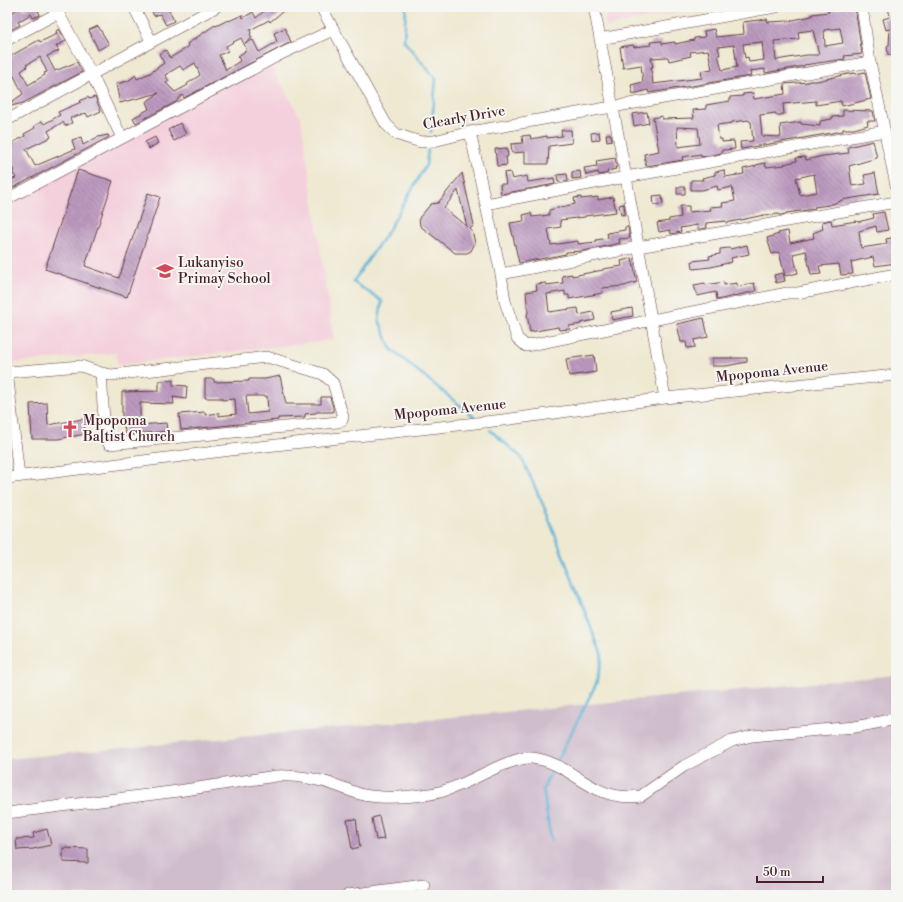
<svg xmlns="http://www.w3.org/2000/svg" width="903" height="902" viewBox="0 0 903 902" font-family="'Libre Bodoni',serif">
  <defs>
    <pattern id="building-back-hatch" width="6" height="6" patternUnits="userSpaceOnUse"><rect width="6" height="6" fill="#bc9abf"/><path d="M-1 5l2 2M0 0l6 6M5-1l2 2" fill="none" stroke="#9b7d9b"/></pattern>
  </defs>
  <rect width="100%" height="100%" fill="#f6f6f2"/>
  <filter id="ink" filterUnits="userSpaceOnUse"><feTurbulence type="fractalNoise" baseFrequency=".025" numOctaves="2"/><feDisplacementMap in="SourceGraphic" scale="8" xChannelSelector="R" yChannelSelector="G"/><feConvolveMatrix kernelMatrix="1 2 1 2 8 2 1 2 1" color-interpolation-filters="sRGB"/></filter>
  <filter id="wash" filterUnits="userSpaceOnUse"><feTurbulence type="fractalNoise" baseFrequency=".012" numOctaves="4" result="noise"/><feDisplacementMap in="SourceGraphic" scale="16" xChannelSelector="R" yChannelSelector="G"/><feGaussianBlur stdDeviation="0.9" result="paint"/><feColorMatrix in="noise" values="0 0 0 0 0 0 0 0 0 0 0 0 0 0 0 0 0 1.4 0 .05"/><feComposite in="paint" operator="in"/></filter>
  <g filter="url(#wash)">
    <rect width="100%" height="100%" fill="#efe9d2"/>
    <!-- built -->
    <path fill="#f4cfdc" d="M604,7h94l-92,20z
      M269,63l32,55 33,222 -216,25 -2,-12 -104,10 -5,-10v-150z"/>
    <!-- railway -->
    <path fill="#d0bdcc" d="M896,675v220h-889v-136z"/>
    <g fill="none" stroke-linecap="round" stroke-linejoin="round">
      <!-- stream -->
      <path stroke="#5eb4da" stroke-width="2.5" d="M406,7l-2,34 32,38 -5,53
        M428,150l-2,15 -38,66 -35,51 29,19 -3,19 12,29 83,68
        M490,430l31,27 24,52 57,147 -6,28 -39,77
        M551,841l-8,-52 10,-21"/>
    </g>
    <g id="blocks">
      <!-- building -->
      <path fill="url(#building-back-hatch)" fill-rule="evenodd" d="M20,7h2l2,3 5,-2 -1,-1h14l-4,3 2,5 -7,3 -2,-4 -13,8 2,3 -13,7v-20h6z
        M150,7h25l-6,3 5,11 -8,4 -6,-11 -6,2z
        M269,7h19l-18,15 -1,-2 -19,10 1,3 -1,1 2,4 -7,5 8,-3 6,12 18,-10 -3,-9 11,-5 6,14 -107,56 -2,-3 -6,7 -40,21 -3,-5 16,-9 -3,-7 13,-9 -39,10 -4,-19 12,-3 8,-6 1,4 13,-6 14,-10 -5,-9 7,-4 4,8 18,-11 -1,-3 28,-19 1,1 12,-6 1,1 13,-6 1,3 10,-6 3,6zM241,38l6,12 -9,6 2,5 -14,9 -7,-15 9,-4 -2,-5zM195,63l5,12 -13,9 1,1 -13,7 -9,-9 3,-2 -4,-6 15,-9 3,4z
        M841,7h14l7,47 -18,2 1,3 -41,6v1l-39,7v-4l-15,2 1,5 -102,17 -1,-3 -15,4 -2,-9 12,-3 -2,-17 -18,3 -3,-21 13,-2 1,2 17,-2 -1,-3 12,-1v3l13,-2v2l19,-4v-2l11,-1 -1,-6 10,-2 2,8 28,-3 -1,-12 24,-3 1,3 20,-1 24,-5v-2l17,-2 -1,-2 13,-2zM840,28l3,15 -18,3 -1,-16zM813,30l6,25h-12l-31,5 -2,-19 25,-2 -1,-7zM762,42l2,18 -15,2 -1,-5 -3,1 -2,-14zM734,45l3,22 -15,3 -4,-15h2l-2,-8zM708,50l4,19 -11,2 1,7 -49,6 -2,-17h2l-2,-9 17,-1 1,4 22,-5 -1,-4z
        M888,7h8v47l-8,1 -1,-9 2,-1 1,-16 -4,1 -3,-11 7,-2z
        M98,26l11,18 -11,6 -9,-20z
        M59,29l7,12 -10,5 3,5 -12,5 8,15 22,-9 5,10 -59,31 -16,4v-2l16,-11 -9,-18 -7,3v-21l32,-18 1,2 17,-8 -1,-3zM40,57l7,15 -3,1 1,2 -17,10 -7,-14 6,-4 -1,-2z
        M865,72l6,27 -29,7 -1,-5 -25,4v-4l-33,3 1,10 -8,2v-3l-16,2 2,21 19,1 -1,-12 21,-3v2l19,2v-5l12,-2v-2l11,-1v-6l30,1 2,10h-8l1,4 -14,4h-11v2l-102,18 -1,-7 13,-1 -2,-19h-1l-1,-2 -17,2v1l-15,2 2,14h3v3l12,-1 1,8 -13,1v3l-21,4v-3l-19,3 1,3 -37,6 -2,-12 15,-3 -6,-33 9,-2v3l32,-1 -1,-8 13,-1v-4l24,-4v-4l13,-1v-2l10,-1 1,6 31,-5 -1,-10 25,-2v-1h8l31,-7 7,-1v1zM677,127l21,1 2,16 -22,3z
        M88,97l1,2 6,-2 6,14 -13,6 -2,-4 -16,5 2,5 -7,3 -2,-4 -15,9 3,6 -25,12 9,17 40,-17 -3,-9 9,-3 2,8 15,-8 10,-2 1,2 -102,54v-10l9,-3 -4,-6 2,-1 -7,-12v-9l7,-4 -2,-3 13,-7 -1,-2 11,-6 -1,-2 8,-5 2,3 16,-9 -2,-3 23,-10 -1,-1z
        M647,112l2,11 -15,3 -2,-12z
        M180,123l6,11 -12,7 -6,-11z
        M561,130h10l1,13 -23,3 -1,18h-23v-12l-13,1 -1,-9 12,-1 -1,-7 8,-1 1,4 16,-3v2l15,-2z
        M599,132l1,7 -8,2 -1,-8z
        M606,134h5l1,6 -5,1z
        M155,137l3,6 -9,6 -4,-7z
        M873,141l4,17 -28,8 3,20 14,-2 -2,-9 11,-2 4,21 -38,6v1l-12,4 -15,2 1,2 -29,4v1l-5,1h-2v-1l-15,1 -38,8v-2l-20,2 1,5 -7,1h-2l-1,-4 -17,3 1,4 -10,2 -1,-4 -11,2 -2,-9 12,-2v-2l12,-2 -1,-11h9v6l22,-2 -1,-3 13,-1 -1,-3 13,-2 -3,-14 -14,3 -1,-4 -15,4h-11v-10h12l-1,-2 13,-3v-3l9,-2 1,7 19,-3 -1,-5 13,-3v-1l9,-2 1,4 19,-2 -1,-1 13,-3 -1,-3 9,-1 1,3 17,-4 26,-3 -1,-6zM814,174l3,18 -17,3 -4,-17z
        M507,148l1,8 -2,1 1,8 -10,1 -2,-17z
        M615,158l2,9h-2l1,2 -9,2 1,2 -9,2 -1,-3 -12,3 -2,-7 13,-2 -1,-5z
        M78,170l35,11 -28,85 34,12 29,-85 12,4 -33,100 -82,-28z
        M580,171l1,7 -9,1v-7z
        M510,172l2,7 15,-3 1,6 26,-4 1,6 -54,10 -1,-10h6l-2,-11z
        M462,173l12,52 -4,4 2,2 3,12 -4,8 -4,2h-12l-35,-27 -1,-8 12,-14 7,-1zM458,190l9,37 -23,-19z
        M567,174l1,7 -10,1 -1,-7z
        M677,187h8v7h-8z
        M662,195l1,9 -9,1 -1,-9z
        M581,197v2l17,-2v3l15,-3 3,15 -31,4v1l-25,3 1,7 -13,2 3,16 27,-4v3l18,-2v-2l12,-2 -1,-5 18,-3v-3h3l2,11 -11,1 1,4 -36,8 -18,1v2l-47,9 -9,-40 14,-2 -1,-6 8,-2 1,4 17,-2v-5l26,-6 -1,-6z
        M624,204l1,10 -4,1 -2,-10z
        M884,212l4,18 -11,2 -1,-6 -17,5 2,17 26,-4 -1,-5 10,-2v26l-21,3 -2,-9 -22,5 2,12 -12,1 -2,-11 -20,2 2,8 -10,1 -5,-24 -13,3 5,19 -13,3 -6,-24 -7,2 -5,-16 12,-4 -1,-1 10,-2 2,12 24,-5 -1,-5 10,-4 -1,-7 9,-2 1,5 25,-4 1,1 16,-4 -1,-4z
        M747,245l2,9 -18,4 1,4 -21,5 -18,2 -1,-8 18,-2 -1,-3 11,-2v-5l9,-1 1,1z
        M632,258l5,24 -13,4 -22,2 1,5 -34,6v-4h-4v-4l-18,3 2,18 29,-4 1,7 14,-3 2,8 -15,3 1,1 -12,2 1,3 -11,1 -1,-3 -28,5 -3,-18 1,-1 -2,-21 11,-2 -1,-6 10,-1v2l17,-2 -1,-7 10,-2v2l31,-6v-1l19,-3 -1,-5z
        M783,273l2,8 -9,2 -2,-8z
        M724,282v3l13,-2v4l17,-4 2,8 -39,9 -1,-8 -19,4 -3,-11 11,-2v2z
        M632,308l1,8 -21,4 -1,-8z
        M704,318l4,19 -14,3 1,7 -8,1 -1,-6h-5l-4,-18z
        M594,355l2,17 -27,4 -3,-17z
        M712,358h35v4l-21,4h-14z
        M280,376l6,28h35v-7h9l3,10v5h-17v1l-11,1v3l-27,1v2l-97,10 -2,-16 26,-2v3l14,-2v3l17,-2 -1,-15 -13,1v-2h-17v-19h9v3l35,-1v-2h16zM246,396h21l1,16 -20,2z
        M173,380v5l14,1 -1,13 -13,-2 1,7 -34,-1v22l26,-2 1,8 -41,4 -4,-16v-27l37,-1v-10z
        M47,403l1,22 35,-6 3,15 -28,5h-26l-2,-35z
        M379,816l5,23 -8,1 -4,-22z
        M356,819l4,28 -8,2 -5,-29z
        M47,829l4,16 -18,4 -16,1 -1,-11 18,-1 -1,-5z
        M63,848l25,1v14l-25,-1z"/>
    </g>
  </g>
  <g filter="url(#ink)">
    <use href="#blocks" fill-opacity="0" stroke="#633d44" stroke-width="1"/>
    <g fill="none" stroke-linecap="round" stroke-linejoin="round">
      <!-- minor casing -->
      <g stroke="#633d44" stroke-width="12">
        <path id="minor" d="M55,7l37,68 30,63
          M134,7l17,34
          M321,7l65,117 10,10 12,4 13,4 13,-1 36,-9 142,-25 258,-45
          M594,7l32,170 39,221
          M862,7l8,55 26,123
          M600,39l176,-32
          M7,40l51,-27
          M7,120l209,-113
          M470,132l31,142 4,27 12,37 9,8 126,-26 135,-27h11l98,-19
          M7,199l276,-146 50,-23
          M486,204l140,-27 259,-46
          M501,274l137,-27 258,-45
          M7,371l12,105
          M8,372l73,-6 20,7 10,2 156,-18 56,17 10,9 10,34 -1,3 -4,2 -229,22 -4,-7 -4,-64
          M7,478l224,-28 272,-30 162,-22 231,-23
          M7,813l171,-22 98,-15c21,-1 42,3 62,10 9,3 17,7 26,9 21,4 45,2 66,-1 23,-3 49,-19 70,-28 10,-4 22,-9 32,-8 43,5 58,45 109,38l43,-30 48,-25 20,-5 103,-9 41,-8
          M348,895l76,-10"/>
      </g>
      <!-- minor -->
      <use href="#minor" stroke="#fff" stroke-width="11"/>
    </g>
  </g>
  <!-- icons -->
  <defs>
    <g id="school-bare" transform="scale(1.38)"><path d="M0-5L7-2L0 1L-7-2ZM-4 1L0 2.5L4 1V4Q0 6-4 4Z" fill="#d1495b" stroke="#f6f6f2" stroke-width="2.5" paint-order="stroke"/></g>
    <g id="church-bare" transform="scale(1.38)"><path d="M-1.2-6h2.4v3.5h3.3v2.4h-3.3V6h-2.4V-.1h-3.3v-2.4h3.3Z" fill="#d1495b" stroke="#f6f6f2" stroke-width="2.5" paint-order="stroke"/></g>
  </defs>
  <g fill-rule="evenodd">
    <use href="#school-bare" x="165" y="271"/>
    <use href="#church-bare" x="70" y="429"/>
  </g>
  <g text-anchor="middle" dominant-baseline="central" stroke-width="4" stroke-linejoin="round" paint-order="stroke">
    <!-- street labels -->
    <g font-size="14" fill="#4a1f2b" stroke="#f6f6f2">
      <text transform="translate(464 118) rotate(-10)">Clearly Drive</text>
      <text transform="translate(772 372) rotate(-6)">Mpopoma Avenue</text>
      <text transform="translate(450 410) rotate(-6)">Mpopoma Avenue</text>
    </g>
    <!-- poi labels -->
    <g font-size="14" fill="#4a1f2b" stroke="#f6f6f2" text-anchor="start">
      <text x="178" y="263">Lukanyiso<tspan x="178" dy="16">Primay School</tspan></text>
      <text x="83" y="421">Mpopoma<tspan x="83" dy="16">Ba[tist Church</tspan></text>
    </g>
  </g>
  <!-- margin -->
  <rect width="903" height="902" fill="none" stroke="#f6f6f2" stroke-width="24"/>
  <!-- scale -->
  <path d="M757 876v6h66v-6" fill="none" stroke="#4a1f2b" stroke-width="2"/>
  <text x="763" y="876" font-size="12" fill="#4a1f2b" stroke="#f6f6f2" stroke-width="3" paint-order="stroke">50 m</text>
</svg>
